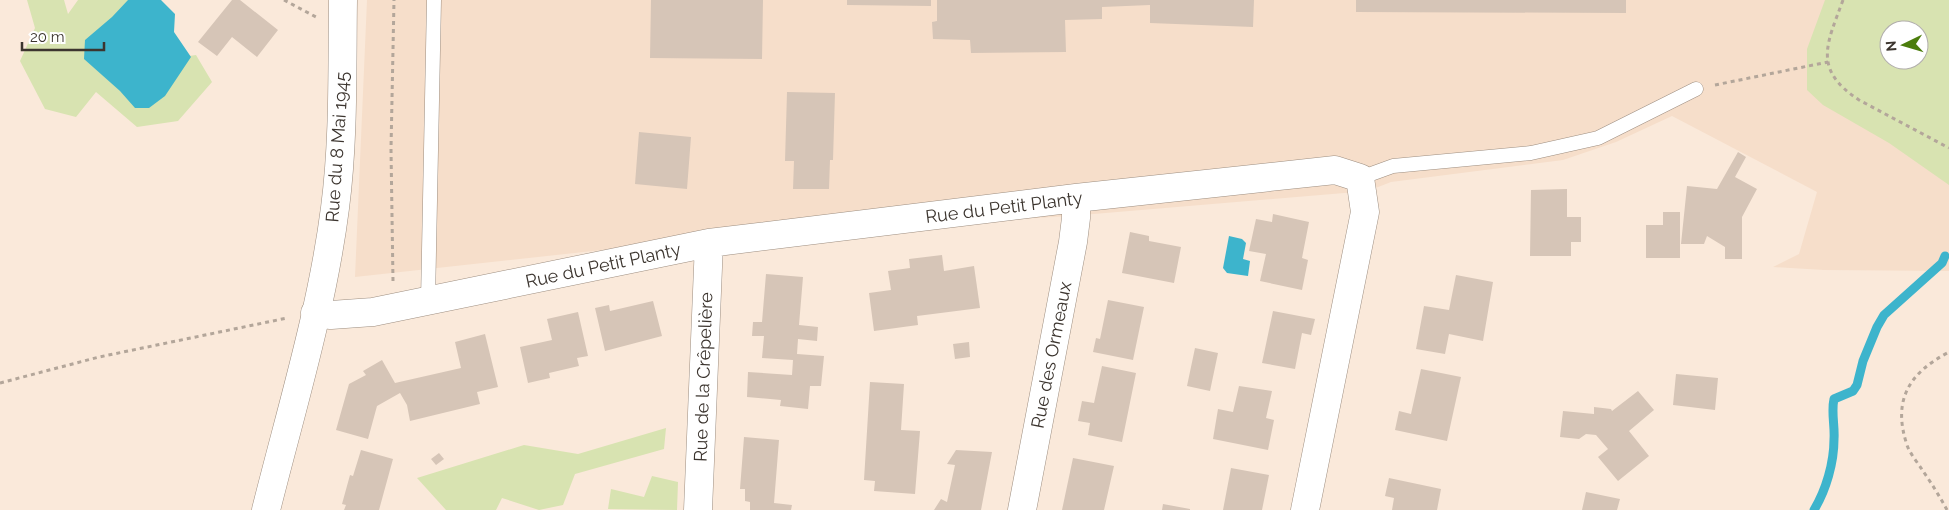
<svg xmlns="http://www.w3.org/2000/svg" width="1949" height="510" viewBox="0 0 1949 510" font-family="Raleway,sans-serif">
  <rect width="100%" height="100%" fill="#fae9da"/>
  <!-- built -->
  <path fill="#f6deca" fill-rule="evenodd" d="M367,0h1582v271l-125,-1 -51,-3 26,-13 18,-62 -145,-76 -56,26 -53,18 -172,22 -23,9 -298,25 -358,22 -357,39zM1889,30h30v30h-30z"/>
  <!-- green -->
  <path fill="#d8e3b1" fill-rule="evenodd" d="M27,0h37l4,14 10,-14h56l34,59 28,-4 16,27 -34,39 -41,6 -41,-35 -20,25 -31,-8 -25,-48 15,-33z
    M1825,0h124v185l-60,-42 -66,-38 -16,-15v-41zM1889,30h30v30h-30z
    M666,428l-2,21 -89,25 -12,31 -24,5 -37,-12 -6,12h-50l-29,-32 107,-33 54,9z
    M652,476l26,6 -1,28 -69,-1 3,-20 33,8z"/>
  <!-- water -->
  <path fill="#3db4cc" d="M128,0h33l14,14 -1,18 17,25 -26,39 -16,12h-14l-15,-17 -36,-32 1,-19 27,-23z
    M1229,236l13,3 4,4 -3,16 7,2 -2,15 -21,-3 -4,-5z"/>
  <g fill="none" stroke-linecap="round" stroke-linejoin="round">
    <!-- stream -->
    <path stroke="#3db4cc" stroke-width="9" d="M1814,510c12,-20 20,-47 20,-71 1,-13 -3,-27 0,-40l19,-8 4,-6 6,-24 14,-34 7,-12 58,-52 3,-7"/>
  </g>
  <!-- building -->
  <path fill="#d6c5b7" d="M232,0h8l38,30 -21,27 -25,-20 -15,19 -19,-14z
    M651,0h112l-1,59 -112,-1z
    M847,0h84v6l-84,-1z
    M937,0h317l-1,27 -103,-4v-18l-48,2v12l-37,1 1,32 -95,1 -1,-13 -37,-1 -1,-17 5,-1z
    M1356,0h270v13l-270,-1z
    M787,92l48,1 -2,67h-3l-1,29h-36l1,-28h-9z
    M639,132l52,5 -4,52 -52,-5z
    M1738,152l8,5 -11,20 22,12 -15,28v42h-17v-12l-18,-11 -3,8h-23l6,-58 30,3z
    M1567,189v28h14v25h-10v14h-41l1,-66z
    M1663,212h17v46h-34v-33h17z
    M1273,214l36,8 -7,36 6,2 -6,30 -42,-9 6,-27 -17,-3 7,-32 16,3z
    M1130,232l19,4v5l32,6 -7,36 -52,-10z
    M942,255l2,16 30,-5 6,42 -63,8 1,9 -44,6 -5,-38 22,-3 -3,-19 22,-3 -1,-9z
    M766,274l37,3 -4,48 19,2 -1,14 -19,-2 -1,15 27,2 -3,30h-11l-2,23 -28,-3 1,-6 -34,-3 1,-25 44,3 1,-15 -31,-2 2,-22h-12l1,-14h9z
    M1456,275l37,7 -10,59 -34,-7 -4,20 -29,-5 8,-43 25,4z
    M1108,300l36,7 -11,53 -40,-8 3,-14 4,1z
    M653,301l9,35 -57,15 -10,-43 14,-3 1,6z
    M1273,311l42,8 -4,16 -9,-2 -7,36 -33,-6z
    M578,312l10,44 -11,2 2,8 -30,7 1,5 -22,5 -8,-36 32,-7 -5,-21z
    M485,334l13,53 -21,5 3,12 -70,17 -3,-16 -7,-12 -23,13 -9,33 -32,-9 13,-46 17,-9 -3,-4 19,-11 13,23 66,-15 -6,-26z
    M969,342l1,15 -15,2 -2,-15z
    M1195,348l23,5 -8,38 -23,-5z
    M1102,366l34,7 -14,69 -34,-7 2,-12 -12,-2 4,-20 12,2z
    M1421,369l40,8 -14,64 -52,-11 4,-19 12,3z
    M1676,374l42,4 -3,32 -42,-5z
    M870,382l34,2 -3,46 19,1 -5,63 -41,-3 1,-10 -11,-1z
    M1239,386l33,5 -6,27 8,2 -6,30 -55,-11 5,-30 15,3z
    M1638,391l16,19 -25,21 20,25 -31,25 -20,-24 10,-8 -12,-14 -10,-1 -7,5 -19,-2 3,-26 31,3v-7l17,2 1,2z
    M744,437l35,3 -5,63 18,2 -1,5h-41v-8l-5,-1v-12h-5z
    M361,450l32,9 -14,51h-35l2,-5 -4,-1 8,-29 3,1z
    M956,450l36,2 -11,58h-47l7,-11 6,3 8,-37 -8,-1z
    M439,453l5,6 -8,6 -5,-6z
    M1073,458l41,8 -10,44h-42z
    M1231,468l38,7 -7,35h-39z
    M1389,478l52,11 -4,21h-45l2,-12 -9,-2z
    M1586,492l34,7 -3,11h-35z
    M1163,504l27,5v1h-28z"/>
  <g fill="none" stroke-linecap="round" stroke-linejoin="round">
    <!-- service casing -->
    <g stroke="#9d8e80" stroke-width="15">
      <path id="service" d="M1360,178l33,-12 138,-13 67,-15 98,-49
        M428,301l6,-301"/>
    </g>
    <!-- minor casing -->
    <g stroke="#9d8e80" stroke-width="29">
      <path id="minor" d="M315,313l16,2 42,-3 336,-69 367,-45 259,-28 25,8 5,34 -60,298
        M698,510l11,-267
        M1022,510l51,-268 3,-24v-20"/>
    </g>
    <!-- secondary casing -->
    <g stroke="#9d8e80" stroke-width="29">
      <path id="secondary" d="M266,510c25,-100 56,-200 69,-302 9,-69 7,-139 8,-208"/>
    </g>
    <!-- path -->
    <path stroke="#b3a69a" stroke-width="3" stroke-dasharray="4 4" stroke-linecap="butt" d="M284,0l32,17
      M1843,0c-16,44 -31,69 16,100l90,48
      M1715,85l113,-23
      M393,281l-2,-132 3,-149
      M0,383l99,-26 188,-39
      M1947,510c-7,-13 -15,-26 -24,-39 -5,-8 -13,-17 -16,-26 -15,-45 2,-72 42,-93"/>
    <!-- service -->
    <use href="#service" stroke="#fff" stroke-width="14"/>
    <!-- minor -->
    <use href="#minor" stroke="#fff" stroke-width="28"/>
    <!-- secondary -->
    <use href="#secondary" stroke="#fff" stroke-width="28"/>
  </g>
  <g text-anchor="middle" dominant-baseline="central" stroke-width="4" stroke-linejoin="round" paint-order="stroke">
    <!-- street labels -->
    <g font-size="18" fill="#3c352f" stroke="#fff">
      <text transform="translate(337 147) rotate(-86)">Rue du 8 Mai 1945</text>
      <text transform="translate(1004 207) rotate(-7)">Rue du Petit Planty</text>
      <text transform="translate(603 265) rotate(-12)">Rue du Petit Planty</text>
      <text transform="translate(1051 355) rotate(-79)">Rue des Ormeaux</text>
      <text transform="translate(703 377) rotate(-88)">Rue de la Crêpelière</text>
    </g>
  </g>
  <!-- north arrow -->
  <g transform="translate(1904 45) rotate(265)"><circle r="24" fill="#ffffff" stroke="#b1aeac"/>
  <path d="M0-4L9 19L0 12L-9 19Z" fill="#4b7d0c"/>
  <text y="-8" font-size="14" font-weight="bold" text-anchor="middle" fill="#3c352f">N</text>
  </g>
  <!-- scale -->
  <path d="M22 42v8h82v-8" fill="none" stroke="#3c352f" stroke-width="2.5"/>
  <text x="30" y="42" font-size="15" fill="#3c352f" stroke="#ffffff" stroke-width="4" paint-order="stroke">20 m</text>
</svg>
